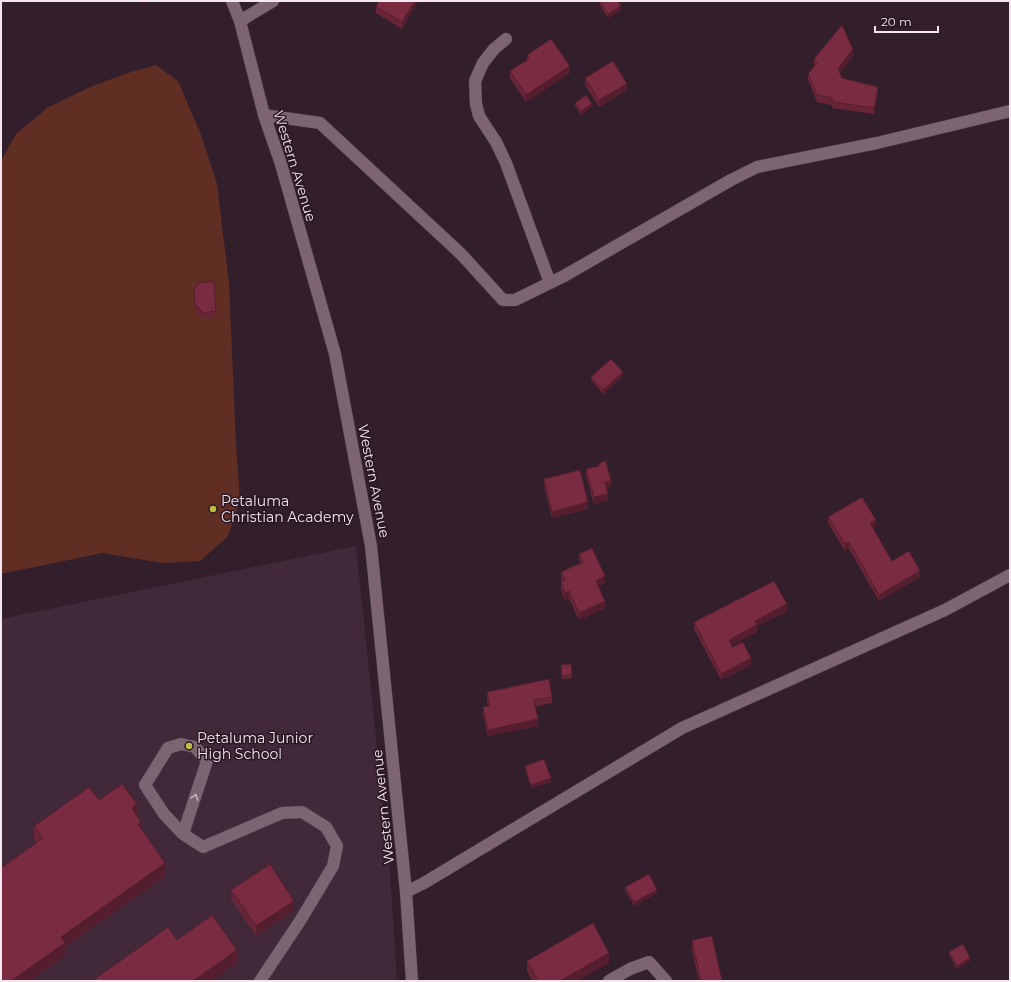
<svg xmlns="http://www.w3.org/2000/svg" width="1011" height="982" viewBox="0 0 1011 982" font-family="Montserrat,sans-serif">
  <rect width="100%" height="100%" fill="#331f2c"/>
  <!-- built -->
  <path fill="#42293a" d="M356,546l34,327 7,108h-396v-362z"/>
  <!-- green -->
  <path fill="#612e24" d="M156,65l22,16 23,54 16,49 12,99 7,162 4,55 -12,36 -28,25 -37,2 -61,-10 -101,21v-413l15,-27 31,-26 43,-21 38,-14z"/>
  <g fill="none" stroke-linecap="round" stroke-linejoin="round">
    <!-- minor casing -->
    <g stroke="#4a3a45" stroke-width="13">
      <path id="minor" d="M232,1l8,20 24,94 17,49 54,190 36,192 35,346 6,89
        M240,21l33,-20
        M506,39l-12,10 -11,14 -8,18 1,23 3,12 17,26 10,21 44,120
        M264,115l56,8 141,131 42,46h12l49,-24 167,-96 26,-13 120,-24 133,-32
        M183,834l24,-73 -12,-14 -14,-3 -13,4 -23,37 19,29 19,20 20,13 79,-34 20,-1 24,15 11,19 -4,20 -33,55 -40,60
        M406,892l18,-9 258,-155 263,-118 65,-35
        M609,981l21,-12 19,-7 17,19"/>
    </g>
    <!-- minor -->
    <use href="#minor" stroke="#7c6473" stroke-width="12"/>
  </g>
  <!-- wall -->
  <path fill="#682538" d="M418,1l-16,28 -26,-16v-6z
    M600,2l21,8 -13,8 -8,-12z
    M527,55l43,18 -44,29 -16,-24v-7l17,-11z
    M853,56l-14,17 3,5 36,15 -4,21 -42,-6v-3l-15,-3 -9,-22v-6l6,-7v-8z
    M585,78l42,12 -28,17 -14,-22z
    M575,103l17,4 -11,8 -6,-9z
    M194,290l22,21v6l-12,2 -9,-7z
    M623,376l-20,18 -12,-14v-3z
    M586,469l25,18 -4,1 1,12 -14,4 -8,-28z
    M544,479l44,30 -36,9 -8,-32z
    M828,517l48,10 -3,1 19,33 28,16 -41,24 -30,-52 -4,2 -17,-28z
    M579,554l26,29 -7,3 7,22 -26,12 -10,-22 -4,2 -4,-11v-7l1,-1 -1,-3v-6l20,-9 -2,-3z
    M787,611l-30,15v6l-26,13 1,2 19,18 -30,15 -27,-51v-7z
    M561,668l11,7v3l-10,1z
    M487,692l65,5v6l-17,4 3,19 -50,10 -5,-22v-7l5,-1 -1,-7z
    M525,766l26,16 -20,6 -6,-18z
    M99,800l38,15 4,14 24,47 -100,71v9l-36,25h-28l36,-138 -3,-4v-13z
    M625,887l32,6 -23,13 -9,-16z
    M231,890l63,20 -38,26 -25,-37z
    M692,940l30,41h-23l-7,-31z
    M949,952l21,9 -13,8 -8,-14z
    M527,961l82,2 -32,18h-45l-5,-10z"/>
  <!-- shaded-wall -->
  <path fill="#551e2e" d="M142,1h7l-7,3z
    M415,1h3l-16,28v-7z
    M621,6v4l-13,8v-4z
    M853,49v7l-15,20v-7z
    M570,66v7l-44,29v-7z
    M627,84v6l-28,17v-7z
    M878,87v6l-4,21v-6z
    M592,104v3l-11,8v-4z
    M623,372v4l-20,18v-4z
    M611,481v6l-6,2v-7z
    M608,494v6l-14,4v-7z
    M588,502v7l-36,9v-6z
    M876,520v7l-6,3v-7z
    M849,542v7l-4,2v-7z
    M920,571v6l-41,24v-6z
    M605,576v7l-9,4v-6z
    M569,591v7l-4,2v-7z
    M605,601v7l-26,12v-7z
    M787,604v7l-30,15v6l-28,14v-6l26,-19z
    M751,658v7l-30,15v-6z
    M538,719v7l-50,10v-6z
    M551,778v4l-20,6v-3z
    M137,804v13l-5,-9z
    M141,822v13l-3,-11z
    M165,863v13l-100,71v9l-36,25h-18l50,-44z
    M657,890v3l-23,13v-4z
    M294,901v9l-38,26v-10z
    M237,950v13l-26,18h-18z
    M609,953v10l-32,18h-17z
    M970,958v3l-13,8v-3z"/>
  <!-- building -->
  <path fill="#792b41" stroke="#551e2e" d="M379,1h36l-13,21 -26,-15z
    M603,1h15l3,5 -13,8 -8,-12z
    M842,25l11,24 -15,20 4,9 36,9 -4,21 -42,-6v-4l-15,-3 -9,-21 9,-11 -3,-4z
    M551,39l19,27 -44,29 -16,-24 19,-12 -2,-4z
    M613,61l14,23 -28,16 -14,-22z
    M586,95l6,9 -11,7 -6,-8z
    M214,281l2,30 -12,2 -9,-8 -1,-15 5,-7z
    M611,359l12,13 -20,18 -12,-13z
    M606,461l5,20 -6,1 3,12 -14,3 -8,-28 13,-3v-3z
    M580,470l8,32 -36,10 -8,-33z
    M862,497l14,23 -6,3 22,38 17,-10 11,20 -41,24 -30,-53 -4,2 -17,-27z
    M592,548l13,28 -9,5 9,20 -26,12 -10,-22 -4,2 -4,-11 4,-2 -4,-8 22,-10 -4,-8z
    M774,581l13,23 -32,17 2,4 -28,15 3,7 11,-5 8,16 -30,16 -27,-52z
    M571,664l1,11 -10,1 -1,-11z
    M549,679l3,18 -18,3 4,19 -50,11 -5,-23 7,-1 -3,-14z
    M544,759l7,19 -20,7 -6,-19z
    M122,784l15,20 -5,4 9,14 -3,2 27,39 -104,74 4,6 -54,38h-10v-113l42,-30 -9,-12 55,-39 10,13z
    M270,864l24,37 -38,25 -25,-36z
    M649,874l8,16 -23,12 -9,-15z
    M212,915l25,35 -44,31h-101l76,-54 9,13z
    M593,923l16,30 -49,28h-22l-11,-20z
    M712,936l10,45h-21l-9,-41z
    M963,944l7,14 -13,8 -8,-14z"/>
  <!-- one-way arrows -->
  <defs><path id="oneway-chevron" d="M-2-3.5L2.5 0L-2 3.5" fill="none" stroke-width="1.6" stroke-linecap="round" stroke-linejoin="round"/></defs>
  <use stroke="#c5b3be" href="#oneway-chevron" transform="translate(195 797) rotate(-72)"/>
  <!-- markers -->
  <g fill="#bdbf43" stroke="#291623" stroke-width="1.5">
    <circle cx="213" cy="509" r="4"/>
    <circle cx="189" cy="746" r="4"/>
  </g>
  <g text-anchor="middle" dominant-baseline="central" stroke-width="3" stroke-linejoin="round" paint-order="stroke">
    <!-- street labels -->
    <g font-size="14" fill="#f5e7f0" stroke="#291623">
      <text transform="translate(295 166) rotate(73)">Western Avenue</text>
      <text transform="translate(374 481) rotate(79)">Western Avenue</text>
      <text transform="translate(383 807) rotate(-96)">Western Avenue</text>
    </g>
    <!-- poi labels -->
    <g font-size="14" fill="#f5e7f0" stroke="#291623" text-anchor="start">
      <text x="221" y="501">Petaluma<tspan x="221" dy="16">Christian Academy</tspan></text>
      <text x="197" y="738">Petaluma Junior<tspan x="197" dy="16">High School</tspan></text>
    </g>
  </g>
  <!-- border -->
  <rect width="1011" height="982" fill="none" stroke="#f5e7f0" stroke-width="4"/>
  <!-- scale -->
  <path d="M875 26v6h63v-6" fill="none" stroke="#f5e7f0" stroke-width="2"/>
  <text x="881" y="26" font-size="12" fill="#f5e7f0" stroke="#291623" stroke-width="3" paint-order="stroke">20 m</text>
</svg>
